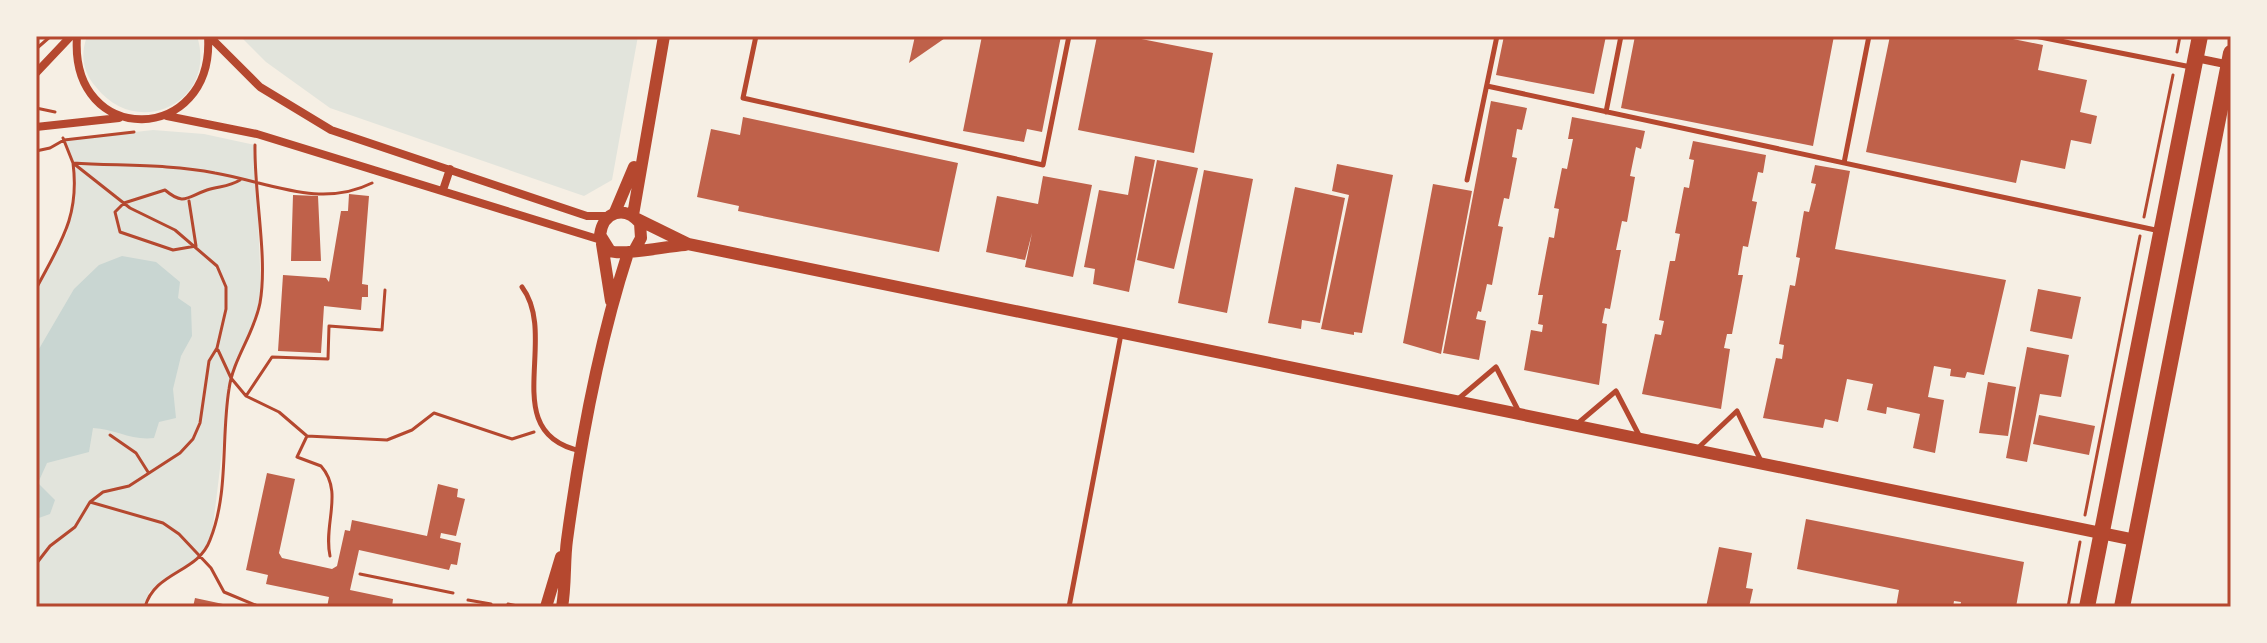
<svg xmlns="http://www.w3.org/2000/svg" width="2267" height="643" viewBox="0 0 2267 643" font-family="Mulish,sans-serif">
  <rect width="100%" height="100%" fill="#f6efe4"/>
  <!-- green -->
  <path fill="#e2e4dc" d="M87,36h110c21,65 -59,105 -101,51 -13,-15 -16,-31 -9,-51z
    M240,36h398l-26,144 -28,16 -254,-88 -64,-46z
    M153,130l51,4 51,11 6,146 -4,24 -26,63 -19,156 -12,23 -51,35 -4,15h-109v-318l31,-56 9,-45 -3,-25 -9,-23z"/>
  <!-- water -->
  <path fill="#c9d6d2" d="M122,256l34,6 24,20 -2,16 13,9 1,29 -11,20 -8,33 3,29 -17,4 -5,16c-22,3 -39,-9 -61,-10l-4,24 -42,11 -9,20 17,17 -5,14 -14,5v-165l38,-65 25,-24z"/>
  <!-- building -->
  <path fill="#bf614a" d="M915,36h33l-39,27z
    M982,36h79l-19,96 -15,-3 -3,13 -61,-11z
    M1097,36h29l87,17 -19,100 -116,-23z
    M1504,36h102l-12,58 -98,-19z
    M1635,36h199l-21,110 -192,-38z
    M1890,36h108l45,9 -5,25 49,10 -7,32 17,4 -6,28 -20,-4 -6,29 -44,-9 -5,23 -150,-31z
    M1491,101l36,7 -5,22 -5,-1 -5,28 5,1 -8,41 -5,-1 -6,28 5,1 -11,58 -5,-1 -6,28 -3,-1 -2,8 10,2 -7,39 -36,-7z
    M743,117l215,46 -19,89 -201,-41 1,-5 -42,-9 14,-68 29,6z
    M1572,117l73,14 -4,18 -5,-2 -6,29 5,1 -8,45 -5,-1 -6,29h5l-11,59 -5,-1 -3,15 5,1 -8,61 -75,-15 7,-40 11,2 1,-7 -5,-1 5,-29h-5l11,-58 5,1 5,-29 -5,-1 8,-40 5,1 6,-30h-5z
    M1693,141l73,14 -3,18 -5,-1 -6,29 5,1 -9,45 -5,-1 -5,29h5l-11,59h-5l-3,14 6,1 -9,60 -79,-15 13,-60 6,1 3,-14 -5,-1 11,-59h5l5,-27 -5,-1 9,-46 5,1 5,-28 -5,-1z
    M1135,156l20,4 -26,132 -36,-8 2,-15 -11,-2 15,-77 29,5z
    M1157,160l41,8 -24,101 -37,-9z
    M1337,164l56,11 -31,158 -8,-1v3l-33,-6 28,-134 -17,-4z
    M1815,165l35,6 -15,78 171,31 -22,95 -17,-3 -2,6 -15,-2 1,-7 -17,-3 -6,31 16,3 -9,53 -22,-5 7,-34 -33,-7 -1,7 -19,-4 6,-26 -26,-5 -9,43 -13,-3 -2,9 -60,-10 13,-60 6,1 2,-14 -5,-1 11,-59 5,1 5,-28 -4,-1 8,-46 5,1 7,-28 -5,-1z
    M1204,170l49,9 -26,134 -49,-10z
    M1043,176l49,9 -19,92 -48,-10 7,-34 -7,27 -39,-8 11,-56 41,8z
    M1433,184l39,7 -31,163 -38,-11z
    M1295,187l50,11 -25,125 -18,-3 -1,9 -33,-6z
    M349,194l20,2 -7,88 6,1v12h-6l-1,13 -37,-4 -3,47 -43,-2 5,-76 43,3 3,4 12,-71h7z
    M293,195l25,1 3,65h-30z
    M2038,289l43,8 -9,42 -42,-8z
    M2027,347l42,8 -8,42 -21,-3 -13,68 -21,-4z
    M1988,382l28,5 -8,49 -29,-3z
    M2039,415l56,11 -6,29 -56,-11z
    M267,473l28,6 -16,74 3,5 50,11 5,-3 8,-36 5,1 2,-11 75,16 11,-52 20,5 -1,8 8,2 -9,37 -15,-3 -1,5 21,5 -4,22 -6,-1 -2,6 -90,-20 -9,40 43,9 -1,8h-65l2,-10 -63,-13 2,-9 -22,-5z
    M1806,519l218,43 -8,45h-56l1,-5 -7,-1 -1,6h-57l3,-17 -102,-21z
    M1719,547l33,6 -6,35 7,1 -4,18h-43z
    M195,598l28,6v3h-30z"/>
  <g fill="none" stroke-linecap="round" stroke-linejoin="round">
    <!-- path -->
    <path stroke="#b5482f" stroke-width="3" d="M36,49l15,-13
      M2177,52l3,-16
      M36,108l19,4
      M36,151l14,-3 14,-8 70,-8
      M189,201l7,45 -23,4 -53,-18 -5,-20 9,-9 41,-13c19,16 22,7 42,0 12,-4 22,-3 33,-10
      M2144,217l29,-142
      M36,289c24,-46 44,-72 37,-126 46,3 96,1 142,10 53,9 105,36 157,10
      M218,350l13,28 15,18 33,16 28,24 80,4 25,-10 22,-17 78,26 22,-7
      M246,396l26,-39 56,2 1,-33 53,4 3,-40
      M110,435l26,18 12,19
      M307,436l-10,21 24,9c23,26 2,58 9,90
      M90,502l73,21 16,11 32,34 13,24 36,15
      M2085,515l55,-279
      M36,564l14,-18 25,-19 15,-25 13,-10 26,-6 51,-33 13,-14 7,-16 9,-62 8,-13 9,-39v-22l-9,-21 -42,-36 -45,-22 -57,-45 -10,-25
      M360,574l93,19
      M468,600l23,4
      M508,604l14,3
      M145,607c10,-36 53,-34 65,-67 19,-47 11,-102 19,-151 4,-30 25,-55 31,-86 8,-46 -6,-108 -5,-158
      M2068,607l12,-65"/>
    <!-- service -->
    <path stroke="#b5482f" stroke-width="5" d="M756,36l-13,62 300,67 26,-129
      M2035,36l156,31
      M1487,86l673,145
      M1606,112l15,-76
      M1844,163l25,-127
      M1467,180l30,-144
      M522,287c38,51 -26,146 59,164
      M1457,400l39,-33 23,45
      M1577,424l39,-33 24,46
      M1697,449l40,-38 24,50
      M1069,607l52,-273"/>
    <!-- minor -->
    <path stroke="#b5482f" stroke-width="8" d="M77,36c-8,113 138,109 131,0
      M209,36l51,51 71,43 256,86h22
      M2196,58l34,7
      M36,73l35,-37
      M167,116l90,18 344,106
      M36,127l83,-9
      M443,190l7,-21"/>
    <!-- tertiary -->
    <path stroke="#b5482f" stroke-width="12" d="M615,212l19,-45
      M633,215l31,-179
      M635,218l53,26 1447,296
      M602,244l9,57
      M635,249l6,-11 -1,-15c-15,-18 -37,-12 -40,12l10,16c12,5 57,-5 75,-6
      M546,607l15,-50
      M562,607c4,-22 2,-45 5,-67 13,-96 31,-195 61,-287"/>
    <!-- primary -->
    <path stroke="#b5482f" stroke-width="16" d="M2087,607l113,-571
      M2122,607l109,-554"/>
  </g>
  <!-- border -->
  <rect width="2267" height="643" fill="none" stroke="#f6efe4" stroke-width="76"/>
  <rect x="38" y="38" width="2191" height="567" fill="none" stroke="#b5482f" stroke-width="3"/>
</svg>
